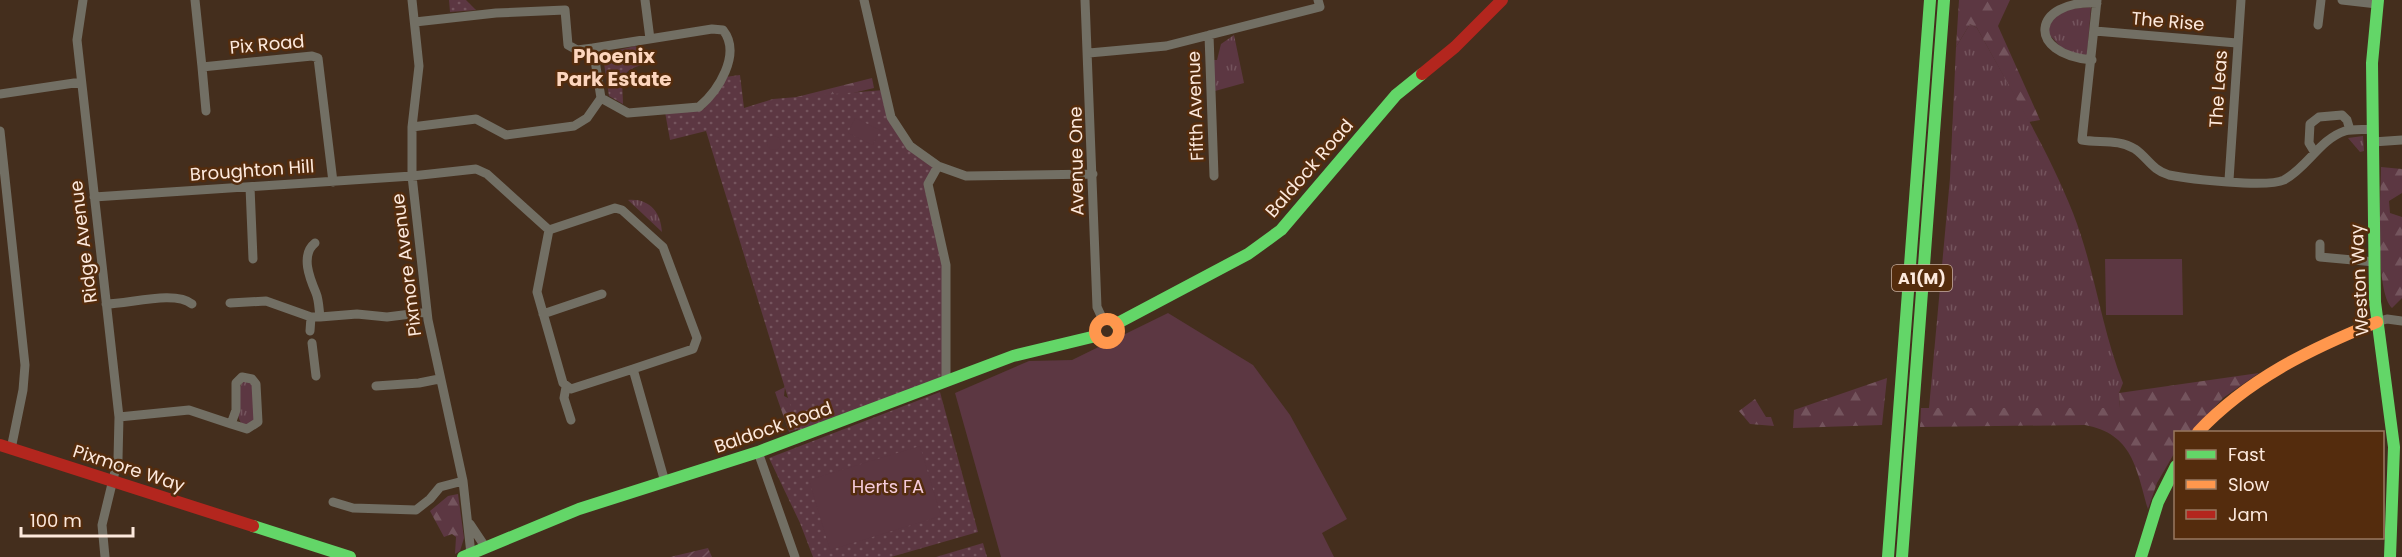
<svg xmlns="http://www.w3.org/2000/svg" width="2402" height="557" viewBox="0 0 2402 557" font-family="Poppins,sans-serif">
  <defs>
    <pattern id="grass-tufts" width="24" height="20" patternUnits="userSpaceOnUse" patternTransform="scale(1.5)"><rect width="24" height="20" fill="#5c3742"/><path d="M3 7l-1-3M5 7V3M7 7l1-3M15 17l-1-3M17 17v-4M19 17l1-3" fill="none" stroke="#74545d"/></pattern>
    <pattern id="forest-firs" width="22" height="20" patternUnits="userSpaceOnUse" patternTransform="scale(1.5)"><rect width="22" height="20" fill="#5c3742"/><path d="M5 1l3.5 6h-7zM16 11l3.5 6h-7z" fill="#74545d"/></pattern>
    <pattern id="park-dots" width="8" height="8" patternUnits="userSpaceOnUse" patternTransform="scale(1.5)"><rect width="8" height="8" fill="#5c3742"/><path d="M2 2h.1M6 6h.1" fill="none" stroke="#74545d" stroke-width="1.8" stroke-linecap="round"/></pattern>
    <pattern id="garden-furrows" width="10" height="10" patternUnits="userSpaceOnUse" patternTransform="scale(1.5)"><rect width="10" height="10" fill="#5c3742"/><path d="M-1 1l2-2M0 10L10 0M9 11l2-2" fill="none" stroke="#74545d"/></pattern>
  </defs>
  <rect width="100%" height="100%" fill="#442e1d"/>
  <!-- grass -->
  <path fill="url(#grass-tufts)" d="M2091,7l-4,48 -20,-1 -21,-23 13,-21z
    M1970,24l7,4c33,60 71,121 96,185 22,56 28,115 50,170l-4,10 1,15h-191l21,-230 6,-131z
    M1234,35l10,48 -29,8 -2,-31h4l4,-16z
    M2363,136l1,15 -4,1 -12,-14z
    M628,200c21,-2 33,12 34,32z
    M243,381l9,2 5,32 -4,10 -11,-1c-8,-9 -5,-34 1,-43z"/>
  <!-- forest -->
  <path fill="url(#forest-firs)" d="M1959,0h51l-12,26 42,94 -11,2 -52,-94 -7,-4 -14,23z
    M872,78l2,10 -58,14 -119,20z
    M2381,167l21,2v24l-13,8 1,12 12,4v81l-10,10c-18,-17 -11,-113 -11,-141z
    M2259,373l-36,25 -31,34h-16l-1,20 -18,31 -9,26c-12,-41 -15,-75 -63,-84l-165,2 1,-19h199l-1,-15z
    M1887,378l-5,47 -89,3 1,-18z
    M785,387l-1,9 10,5 75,3 -80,28 -14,-40z
    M1755,399l11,18h5l3,9 -24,-2 -11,-13z
    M458,494l6,44 -4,13 -5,3 1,-17 -4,-3 -8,3 -14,-26 18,-15z"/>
  <!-- park -->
  <path fill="url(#park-dots)" d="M449,0h17l10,10 -26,2z
    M635,46l4,3 3,16c-25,6 -19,20 -19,39l-14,-8 -6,-39 4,-4z
    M740,75l4,33 29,-9 111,-9c11,40 20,52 54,76l-10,18 18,81v112l-146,60 -94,-306 -36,9 -5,-28h21l18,-3 21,-32z
    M940,392l38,140 -87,25h-78l-13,-34 -31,-65z
    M983,543l4,14h-51z"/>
  <!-- garden -->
  <path fill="url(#garden-furrows)" d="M708,548l4,9h-42z"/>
  <!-- pitch -->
  <path fill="#5c3742" d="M855,118l25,12 -7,15 -25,-12z
    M767 143a7 7 0 1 1 14 0a7 7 0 1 1-14 0Z
    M2105,259h77l1,56h-77z
    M1168,313l85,52 37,50 57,104 -25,14 12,24h-333l-46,-164 74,-32 43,-1z
    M920,446l21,70 -111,34 -21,-70z"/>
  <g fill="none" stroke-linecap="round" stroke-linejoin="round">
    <!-- street -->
    <path stroke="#726f64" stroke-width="9" d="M83,0l-6,40 42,377 -1,42 -16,66 3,32
      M195,0l7,67 110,-11 6,2 15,124
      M412,0l7,66 -7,61v49l16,144 35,161 8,73
      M645,0l5,39
      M864,0l27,117 19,29 28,20 28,10 127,-2
      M1085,0l12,307 6,13
      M2097,0l-15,140c18,3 37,-1 53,9 13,9 17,21 34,26 20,4 98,13 115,5 23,-12 36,-41 61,-49 8,-2 19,-1 28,-2
      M2342,0l35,4
      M2318,25l3,-25
      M2095,31l142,12
      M1209,35l5,141
      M593,48l119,-19 11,1c19,24 -5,61 -24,77l-71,6 -27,-15
      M1089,53l77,-7 154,-39 -2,-7
      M2092,60c-67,-6 -60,-60 5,-57
      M202,67l4,44
      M0,94l81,-12
      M412,127l64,-8 30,16 68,-9 13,-8 14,-20 -8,-50 -16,2 -9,-5 -3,-35 -69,3 -81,9
      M0,131l25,234 -2,25 -12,59
      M2373,142l29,-2
      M2315,153l-6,-10 1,-19 9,-7 23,-2 5,5 3,10
      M938,166l-10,18 18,81v117
      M2229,180l12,-180
      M250,187l3,72
      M94,197l318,-21 64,-7 11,5 62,56 66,-22 7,2 41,37 34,91 -4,11 -60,20 32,113
      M549,230l-12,62 26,91 8,6 62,-20
      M315,243c-15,12 -5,36 1,50 3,7 3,17 4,24
      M2320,244v13l55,5
      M230,303l36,-2 45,16h9l37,-3 30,3 40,-5
      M106,304c23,0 69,-14 86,0
      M543,314l59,-20
      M2377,322l10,-3 15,2
      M310,331l1,-14
      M312,343l4,33
      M376,386l43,-3 20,-4
      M566,387l-2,11 7,22
      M119,417l70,-7 42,14 5,-14v-27l6,-6 10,2 4,5 2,38 -11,7 -16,-5
      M758,452l37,105
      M333,502l20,6 63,2 14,-11 10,-12 23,-6
      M470,524l16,24"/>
    <!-- fast -->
    <path stroke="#63d668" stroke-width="12" d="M2378,0l-6,63 3,239 19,145 -4,110
      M1116,324l132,-70 33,-24 115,-135 26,-21
      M253,526l97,31
      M463,557l116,-48 179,-57 255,-96 83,-20
      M1888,557l42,-557
      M1902,557l42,-557
      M2141,557l17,-55 18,-36"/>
    <!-- slow -->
    <path stroke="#ff974d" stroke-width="12" d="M1095 331a12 12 0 1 1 24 0a12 12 0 1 1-24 0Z
      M2198,432c50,-53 112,-83 179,-110"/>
    <!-- jam -->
    <path stroke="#b3261e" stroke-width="12" d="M1422,74l33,-27 47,-47
      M0,445l253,81"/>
  </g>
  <g text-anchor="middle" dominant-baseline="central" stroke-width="5" stroke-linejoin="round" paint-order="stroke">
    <!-- shield labels -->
    <rect fill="#542c0d" stroke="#cab09f" stroke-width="1.5" x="1892" y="265" width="60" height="26" rx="4.5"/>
    <g font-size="16" font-weight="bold" fill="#fde9dd">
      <text x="1922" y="278">A1(M)</text>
    </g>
    <!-- street labels -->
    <g font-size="18" fill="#fde9dd" stroke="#542c0d">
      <text transform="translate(2168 21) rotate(5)">The Rise</text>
      <text transform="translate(267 44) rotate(-5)">Pix Road</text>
      <text transform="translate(2218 89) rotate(-86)">The Leas</text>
      <text transform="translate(1195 106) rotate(-92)">Fifth Avenue</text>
      <text transform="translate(1076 161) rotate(-91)">Avenue One</text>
      <text transform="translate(1309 168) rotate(-49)">Baldock Road</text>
      <text transform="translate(252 170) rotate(-4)">Broughton Hill</text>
      <text transform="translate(83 242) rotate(-97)">Ridge Avenue</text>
      <text transform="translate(406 265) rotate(-97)">Pixmore Avenue</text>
      <text transform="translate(2359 280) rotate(-93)">Weston Way</text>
      <text transform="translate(773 427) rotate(-19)">Baldock Road</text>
      <text transform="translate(129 468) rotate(18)">Pixmore Way</text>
    </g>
    <!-- park labels -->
    <g font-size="18" fill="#f5cbda" stroke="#542c0d">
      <text x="888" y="486">Herts FA</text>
    </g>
    <!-- neighbourhood labels -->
    <g font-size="20" font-weight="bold" fill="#fdd6be" stroke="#542c0d">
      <text x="614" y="56">Phoenix<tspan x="614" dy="23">Park Estate</tspan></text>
    </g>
  </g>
  <!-- legend -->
  <rect x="2174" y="431" width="210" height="108" fill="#542c0d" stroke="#987860" stroke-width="1.5"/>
  <rect x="2186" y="450" width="30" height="9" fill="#63d668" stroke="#987860" stroke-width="1.5"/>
  <text x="2228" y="461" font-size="18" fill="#fde9dd">Fast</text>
  <rect x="2186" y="480" width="30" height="9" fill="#ff974d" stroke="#987860" stroke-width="1.5"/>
  <text x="2228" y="491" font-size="18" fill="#fde9dd">Slow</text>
  <rect x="2186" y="510" width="30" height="9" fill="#b3261e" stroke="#987860" stroke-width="1.5"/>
  <text x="2228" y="521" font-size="18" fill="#fde9dd">Jam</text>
  <!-- scale -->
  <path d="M21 527v9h112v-9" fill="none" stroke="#fde9dd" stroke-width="3"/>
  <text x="30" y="527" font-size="18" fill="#fde9dd" stroke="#542c0d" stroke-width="4.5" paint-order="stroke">100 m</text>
</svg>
